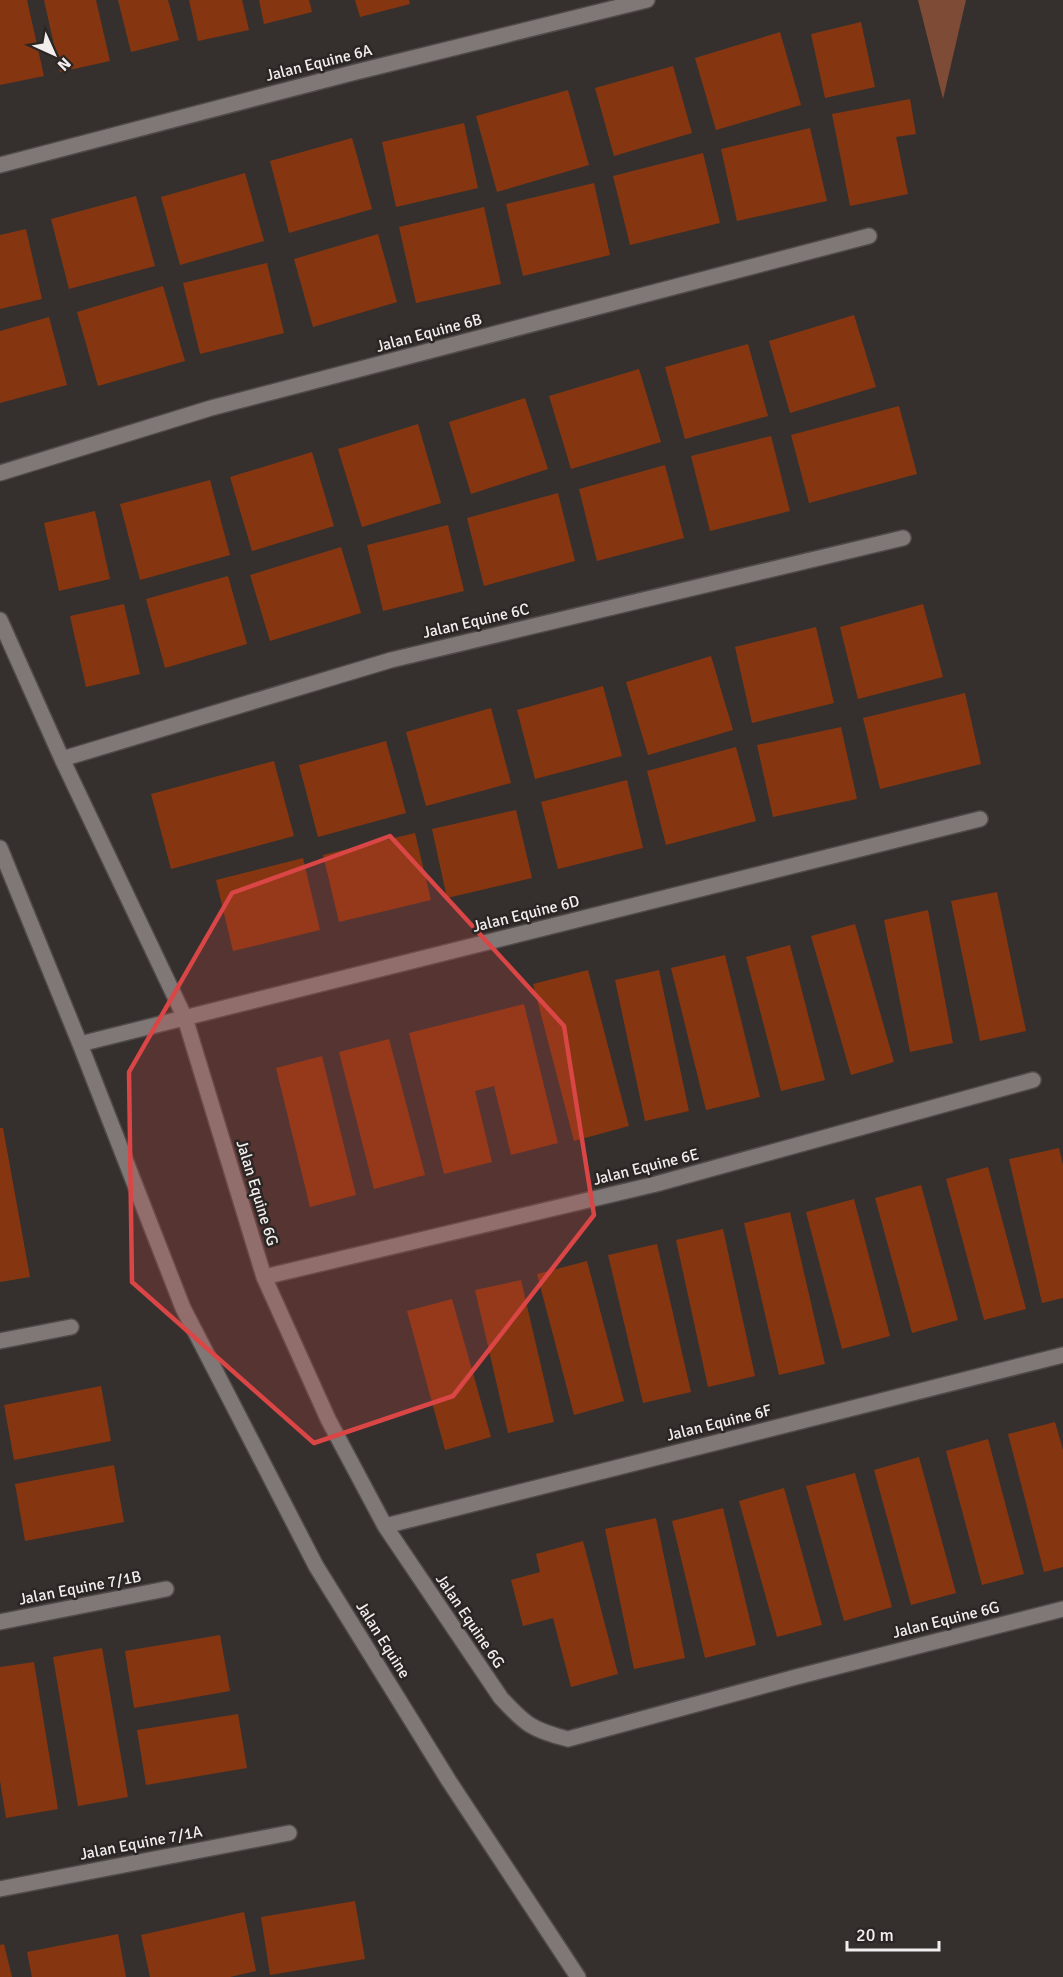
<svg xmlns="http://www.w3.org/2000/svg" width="1063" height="1977" viewBox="0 0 1063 1977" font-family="Signika,sans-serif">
  <rect width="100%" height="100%" fill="#35302e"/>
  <!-- green -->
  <path fill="#7e4b36" d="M918,0h48l-23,99z"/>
  <!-- building -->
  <path fill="#853610" d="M0,0h27l17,76 -44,9z
    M44,0h52l14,61 -50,11z
    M118,0h50l11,40 -48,12z
    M189,0h53l7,30 -51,11z
    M259,0h50l3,12 -48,12z
    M355,0h54l1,4 -50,13z
    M861,22l14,65 -50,11 -14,-64z
    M780,32l21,73 -85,25 -21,-72z
    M673,66l19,67 -78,23 -19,-68z
    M568,90l21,75 -92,27 -21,-76z
    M910,99l6,35 -20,3 12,57 -58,12 -18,-92z
    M464,123l14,65 -82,19 -14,-65z
    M810,128l17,73 -90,20 -16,-72z
    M352,138l20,71 -83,24 -19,-72z
    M703,153l17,70 -90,22 -17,-69z
    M245,173l19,68 -84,24 -19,-68z
    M594,183l16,72 -87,21 -17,-72z
    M136,196l19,70 -86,23 -18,-70z
    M484,207l17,77 -85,19 -17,-76z
    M26,229l16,70 -42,10v-74z
    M378,234l19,68 -84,25 -19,-68z
    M267,263l17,70 -84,21 -17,-71z
    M163,286l22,75 -87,25 -21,-74z
    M854,315l22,72 -86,26 -21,-72z
    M49,317l18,68 -67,18v-72z
    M748,344l20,72 -83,23 -20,-72z
    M639,369l22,73 -90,27 -22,-73z
    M525,398l23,71 -77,25 -22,-72z
    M899,406l18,68 -108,29 -18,-68z
    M418,424l23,79 -79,24 -24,-78z
    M771,436l19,75 -80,20 -19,-75z
    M312,452l22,74 -82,25 -22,-74z
    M665,465l19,73 -87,23 -18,-72z
    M210,480l20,75 -90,25 -20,-76z
    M558,493l17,68 -91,25 -17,-68z
    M95,511l15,68 -51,12 -15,-68z
    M448,525l16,66 -81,20 -16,-66z
    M341,547l20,66 -91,28 -20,-66z
    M228,576l19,68 -82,24 -19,-69z
    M124,604l16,70 -54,13 -16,-71z
    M923,604l20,73 -85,22 -18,-72z
    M816,627l18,76 -82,20 -17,-76z
    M711,656l22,74 -85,25 -22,-73z
    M603,686l19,70 -87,23 -18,-69z
    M965,693l16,71 -101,25 -17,-71z
    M491,708l20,75 -85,23 -20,-74z
    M841,727l16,72 -84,18 -16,-72z
    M386,741l20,72 -88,24 -19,-72z
    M736,747l20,74 -90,24 -19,-74z
    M274,761l20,75 -123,33 -20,-75z
    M627,780l16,68 -85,21 -17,-67z
    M516,810l16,68 -85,20 -15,-69z
    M415,833l16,67 -92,22 -16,-67z
    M303,858l17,72 -87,21 -17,-71z
    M997,892l29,139 -46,10 -29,-140z
    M928,910l25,133 -43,9 -26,-132z
    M855,924l39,138 -43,13 -40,-139z
    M790,945l35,135 -44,11 -35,-134z
    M725,955l35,142 -54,13 -35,-142z
    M588,970l41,156 -55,15 -41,-157z
    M659,970l30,141 -44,10 -30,-141z
    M524,1004l34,139 -47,12 -17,-69 -11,3 -8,2 17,71 -48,12 -35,-141z
    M389,1039l36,136 -51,14 -35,-137z
    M322,1056l34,139 -46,12 -34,-139z
    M0,1128h3l27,149 -30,5z
    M1059,1148l4,17v133l-21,5 -33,-144z
    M988,1167l38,142 -42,11 -38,-141z
    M921,1185l37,135 -46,13 -37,-135z
    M854,1199l36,137 -48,13 -36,-137z
    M790,1212l35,152 -46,11 -35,-152z
    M723,1229l32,147 -47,11 -32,-147z
    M657,1244l34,148 -48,11 -35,-148z
    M587,1261l37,140 -50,14 -37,-141z
    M521,1280l33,142 -46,11 -33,-143z
    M452,1299l39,138 -46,13 -38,-139z
    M101,1386l10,55 -97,19 -10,-55z
    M1055,1422l8,28v117l-19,5 -36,-138z
    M988,1439l36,135 -42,11 -36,-134z
    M919,1457l37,136 -45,12 -37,-135z
    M114,1465l10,57 -99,19 -10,-57z
    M855,1473l37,134 -48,14 -38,-135z
    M784,1488l38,137 -45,12 -38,-136z
    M723,1508l33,137 -51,13 -33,-137z
    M656,1518l29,140 -51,11 -29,-140z
    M583,1541l35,133 -47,13 -18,-69 -30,8 -12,-46 29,-8 -4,-18z
    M220,1635l10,56 -96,17 -9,-57z
    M102,1648l26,149 -50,9 -25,-149z
    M34,1662l24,147 -52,9 -6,-37v-114z
    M238,1714l9,54 -101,17 -9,-55z
    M355,1901l10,58 -95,16 -9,-58z
    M244,1912l12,59 -26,6h-80l-9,-42z
    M118,1934l8,43h-94l-5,-25z
    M4,1944l8,33h-12v-32z"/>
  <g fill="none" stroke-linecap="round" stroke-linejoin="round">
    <!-- minor casing -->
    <g stroke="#504b4a" stroke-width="18">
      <path id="minor" d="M0,165l352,-92 295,-73
        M0,473l211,-65 658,-172
        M0,620l62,139 123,259 79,259 64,142 57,107 116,172c24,26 31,32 67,41l228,-62 267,-68
        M62,759l329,-99 512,-122
        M0,848l80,196 103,264 133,258 133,215 129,196
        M80,1044l900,-225
        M264,1277l392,-93 377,-104
        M0,1341l71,-14
        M385,1526l678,-171
        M0,1622l166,-33
        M0,1889l289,-56"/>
    </g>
    <!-- minor -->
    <use href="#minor" stroke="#7f7876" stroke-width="15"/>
  </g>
  <!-- marked area -->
  <path fill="#da4646" fill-opacity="0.2" stroke="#da4646" stroke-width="4.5" stroke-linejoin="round" d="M390,836l174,190 30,189 -141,181 -139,47 -182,-161 -3,-210 103,-179z"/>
  <g text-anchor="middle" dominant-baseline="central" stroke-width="5" stroke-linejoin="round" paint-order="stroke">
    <!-- street labels -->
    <g font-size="16" fill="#f2eeed" stroke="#2b2624">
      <text transform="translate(319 63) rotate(-14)">Jalan Equine 6A</text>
      <text transform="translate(429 333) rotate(-15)">Jalan Equine 6B</text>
      <text transform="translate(476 621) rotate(-13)">Jalan Equine 6C</text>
      <text transform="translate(526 914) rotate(-14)">Jalan Equine 6D</text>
      <text transform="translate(646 1167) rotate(-14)">Jalan Equine 6E</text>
      <text transform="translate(257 1193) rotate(73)">Jalan Equine 6G</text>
      <text transform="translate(719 1423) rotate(-14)">Jalan Equine 6F</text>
      <text transform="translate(80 1588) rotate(-11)">Jalan Equine 7/1B</text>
      <text transform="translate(946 1620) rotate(-14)">Jalan Equine 6G</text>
      <text transform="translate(470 1621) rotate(56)">Jalan Equine 6G</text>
      <text transform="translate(383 1640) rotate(58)">Jalan Equine</text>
      <text transform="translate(141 1843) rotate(-11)">Jalan Equine 7/1A</text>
    </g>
  </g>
  <!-- north arrow -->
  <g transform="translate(54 54) rotate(135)" stroke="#2b2624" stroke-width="4.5" paint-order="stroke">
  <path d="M0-4.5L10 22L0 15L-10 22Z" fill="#f2eeed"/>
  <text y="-9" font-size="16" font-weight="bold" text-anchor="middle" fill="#f2eeed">N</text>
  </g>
  <!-- scale -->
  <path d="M847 1941v9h92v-9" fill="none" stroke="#f2eeed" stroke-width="3"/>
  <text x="856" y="1941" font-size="18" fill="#f2eeed" stroke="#2b2624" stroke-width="4.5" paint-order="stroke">20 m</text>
</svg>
